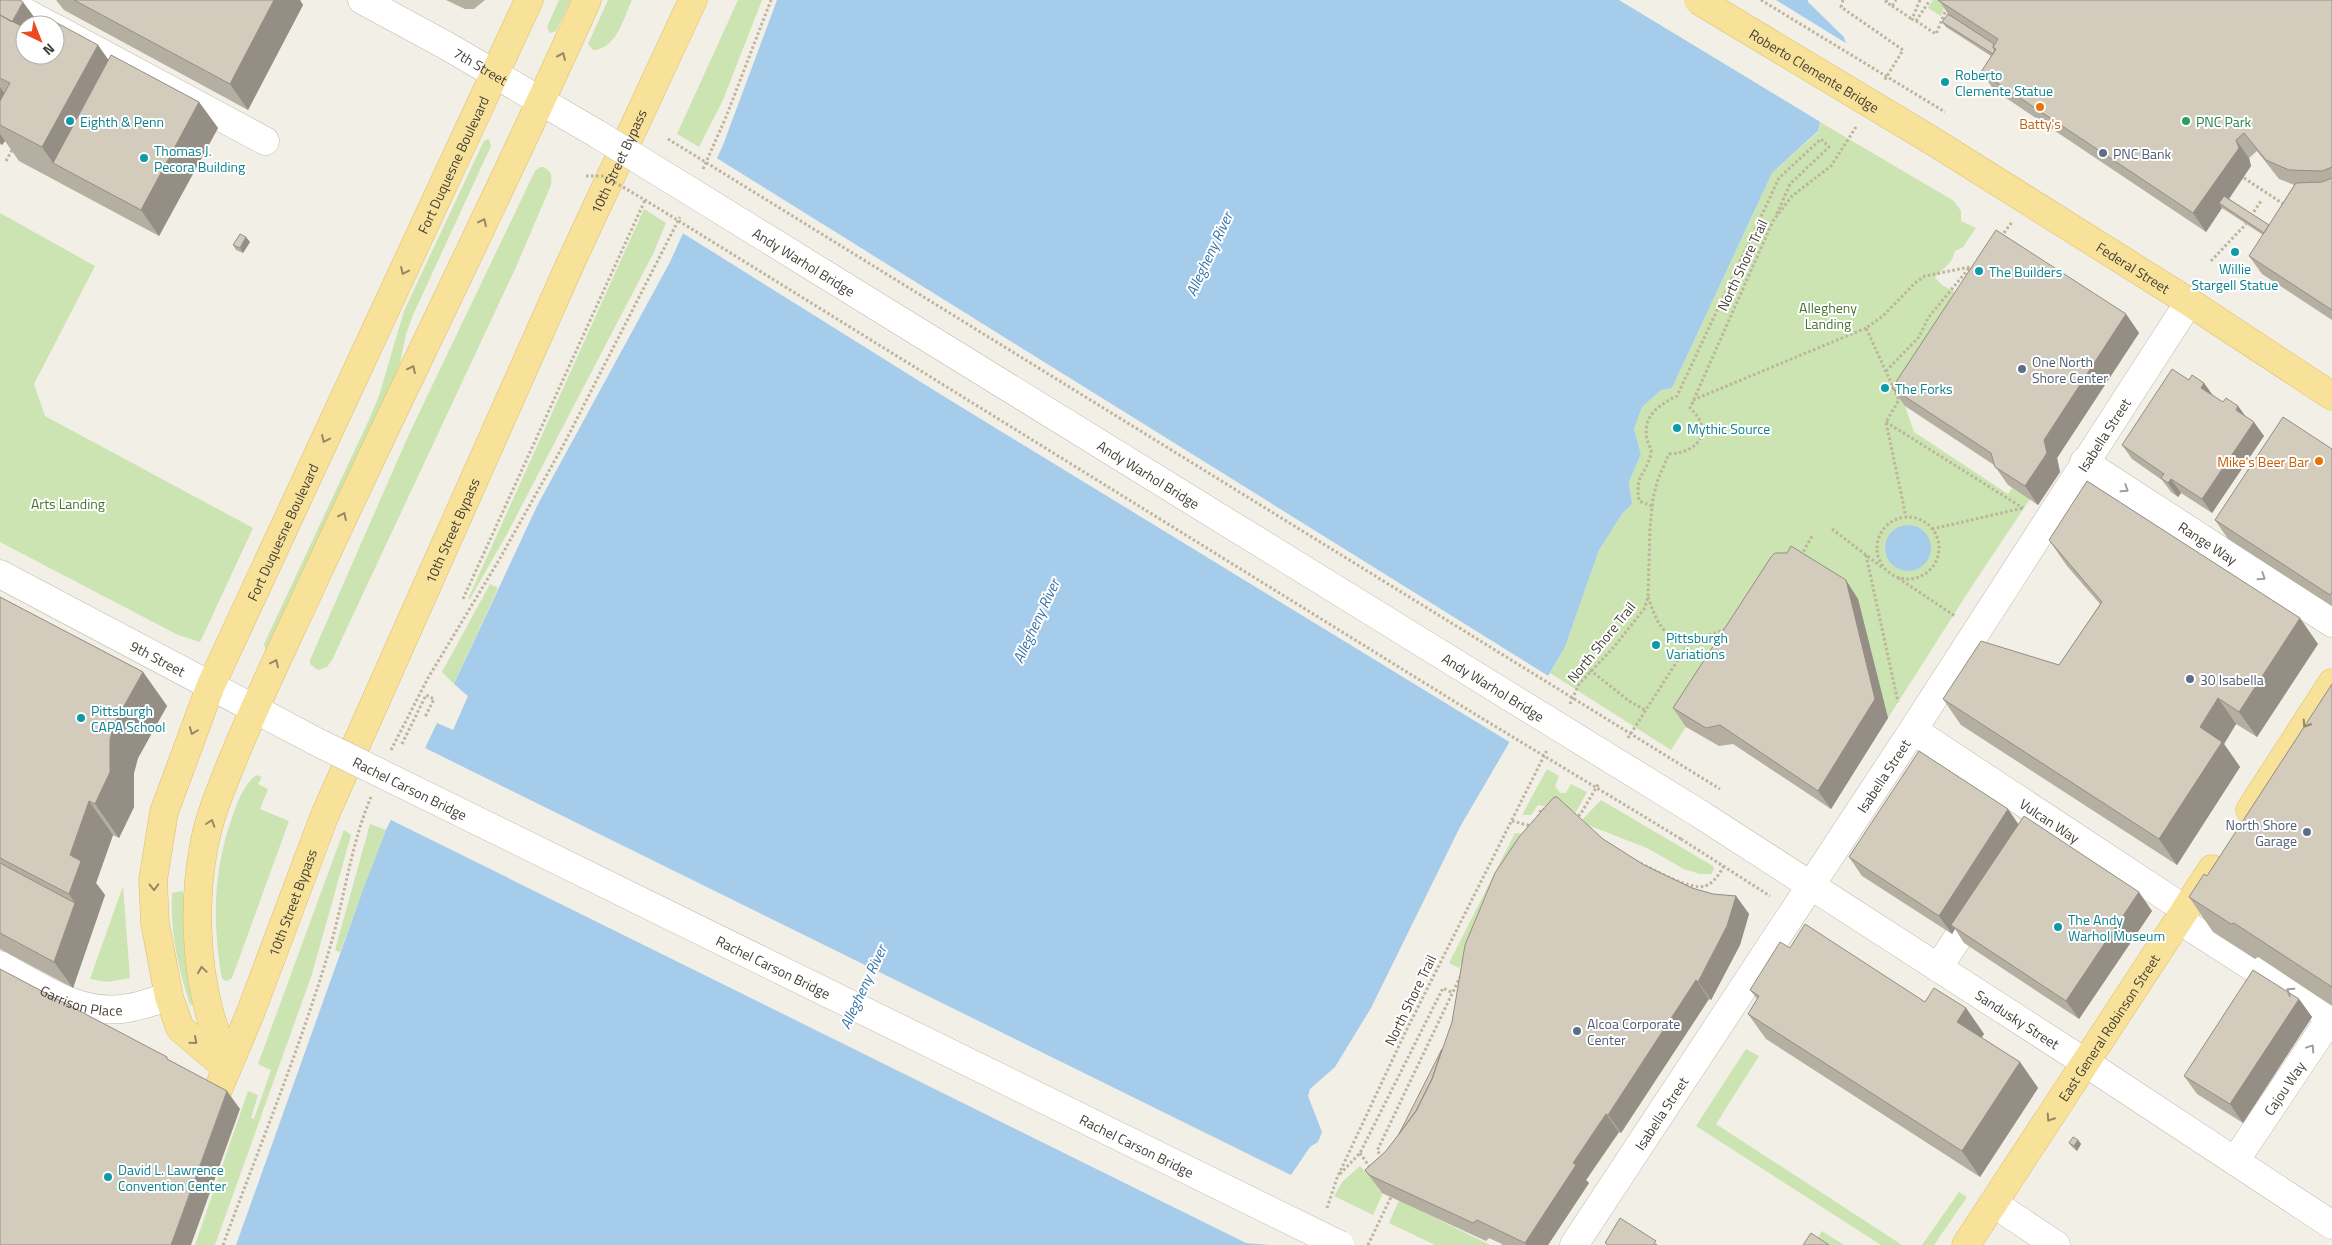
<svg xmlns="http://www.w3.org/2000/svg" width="2332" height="1245" viewBox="0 0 2332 1245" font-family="'Titillium Web',sans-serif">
  <rect width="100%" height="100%" fill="#f2efe6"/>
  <!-- green -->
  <path fill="#cbe4b1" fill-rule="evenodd" d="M559,0h12l-15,31 -6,2 -3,-6z
    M608,0h24c-8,17 -16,50 -39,50l-5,-6z
    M738,0h24l-39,100 -24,47 -22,-13z
    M1933,0h14l-6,16 -13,-8z
    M1820,122l134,79 7,10v10l15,7 -13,19 -8,4c-4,16 -12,15 -20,27l7,7 31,17 -68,104 9,26 94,62 4,-6 18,11 -58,87 -84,132 -30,-119 -111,33 -76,118 -121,-77 15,-26 34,-97 23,-36 10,-10 -3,-22 12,-28 -7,-25 8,-23 19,-16 11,-2 100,-215 46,-41zM1904,526l14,2 10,10 -43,15c0,-14 5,-23 19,-27z
    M489,139l2,7 -78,169 -7,19 -8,38 -130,279h-2l-2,-7 103,-220 12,-28 25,-85 78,-166 2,-4z
    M540,167h3c9,4 9,9 8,18l-35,82 -184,393 -5,7 -9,3 -8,-6v-4l100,-228 125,-261z
    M644,209l22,14 -13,31 -145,278 -38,67h-2z
    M0,213l95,53 -61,118 11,32 208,112 -53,114 -22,-7 -178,-93z
    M490,584l8,4 -44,96 -12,-12z
    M1547,769l12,7 -4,10 5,7h6l5,-9 16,8 -11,20 -38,-7 -7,10h-9z
    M256,775l6,2 -4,7 10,5 -8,20 29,12 -57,157 -5,3 -5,-2c-10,-56 -9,-110 11,-164 5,-15 11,-30 23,-40z
    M1601,800l112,66 1,3 -3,5h-11l-16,-5 -37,-21 -67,-26z
    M370,824l16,6 -46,122 -5,-2z
    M344,830l7,5 -39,139 -97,271h-20l53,-154 10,4 -7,23 3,1 17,-49 -13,-6z
    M1515,833l10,1 -66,134 -10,-5z
    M123,886l7,92 -23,4 -17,-3z
    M182,891l6,12 9,100 -7,2c-12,-38 -20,-73 -18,-112z
    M1746,1049l13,7 -43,68 186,121h-21l-185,-119z
    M1360,1166l20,20 -2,3 5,4 -10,22 -39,-19 9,-15z
    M1959,1192l8,5 -33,48h-12z
    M1399,1200l91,45h-55l-46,-22z
    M1822,1231l22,14h-31z"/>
  <!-- water -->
  <path fill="#a6ccec" d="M777,0h1031v2l36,35 3,10 -27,75 -2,9 -46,42 -100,215 -11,2 -19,17 -8,22 7,25 -12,28 3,22 -10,10 -23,36 -34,97 -105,180 -89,181 -36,59 -25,22 -2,7 14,36 -4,10 -8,5 -19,28 -24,70h-1031l128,-358 22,-57 51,-107 16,7 15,-34 -14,-12 83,-178 133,-244 53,-117z
    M1885 548a23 23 0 1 1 46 0a23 23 0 1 1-46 0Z"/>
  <!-- pier -->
  <path fill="#f2efe6" d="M1619,0h157l73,45 -27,78z
    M715,157l835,520 -39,66 -571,-349 -259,-162z
    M423,747l870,429 -23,69 -24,-2 -857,-424z"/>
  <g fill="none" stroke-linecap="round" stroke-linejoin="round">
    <!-- minor casing -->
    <g stroke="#c0baac" stroke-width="29">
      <g id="minor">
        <path d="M2,0l47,25"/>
        <path id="s1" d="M362,0l85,46 152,89"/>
        <path d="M55,28l210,113"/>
        <path id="s2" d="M2084,462l248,161"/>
        <path id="s3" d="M0,574l315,167"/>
        <path id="s4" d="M1913,730l273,180"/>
        <path id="s5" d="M1700,814l386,249 246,162"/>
        <path d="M2179,920l152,97"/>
        <path id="s6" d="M0,965c40,22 81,52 128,43 14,-2 28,-8 41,-11"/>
        <path d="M1938,968l42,-64"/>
        <path id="s7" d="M2235,1161l97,-145"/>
        <path d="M1993,1203l63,42"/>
        <path id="s8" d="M1574,1245l339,-515 276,-428"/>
      </g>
    </g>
    <!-- major casing -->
    <g stroke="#dcbf6a" stroke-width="29">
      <g id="major">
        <path id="s9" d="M1931,140l258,162 143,94"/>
        <path d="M2250,810l82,-127"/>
        <path id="s10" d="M227,1068l-47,-40 -11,-31 -14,-74 -2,-43 11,-68 47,-127 318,-685"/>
        <path d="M227,1068c-6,-20 -14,-40 -19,-61 -12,-48 -14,-106 -5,-156 5,-34 22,-72 35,-104 24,-57 51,-113 77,-169 89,-193 185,-384 272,-578"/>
        <path id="s11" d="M216,1094l34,-80 74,-197 247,-555 122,-262"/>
        <path id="s12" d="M1966,1245l246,-376"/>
      </g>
    </g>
    <!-- path -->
    <path stroke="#beb39c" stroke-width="3" stroke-dasharray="2.5 2.5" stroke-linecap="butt" d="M1843,0l-2,7 62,43 -19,31
      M1887,0l-1,2 6,4 4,-6
      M1920,0l-8,19 4,2 14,-21
      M1892,6l20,13
      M1916,21l20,13 14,-34
      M6,161l7,-13
      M703,169l23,-52 45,-117
      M2244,178l41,27
      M2251,216l10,-15
      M2001,237l11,-15
      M2211,261l35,-37
      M1886,371l33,-34 9,-19 42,-51 -45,9 -10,7 -32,33 -17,12 33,72 -13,22 20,95
      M1693,400l173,-72
      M1886,422l137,86
      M1652,506l-13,-5c-4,-28 6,-24 12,-47 1,-5 -3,-10 -4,-15 -5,-23 12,-34 30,-43l102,-218 42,-39 8,8 -39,37 -14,32
      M1877 548a31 31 0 1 1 62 0a31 31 0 1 1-62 0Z
      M1832,529l51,39
      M1932,529l91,-21
      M1866,555l32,147
      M1801,556l11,-20
      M1898,578l57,38
      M1648,597c8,23 15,43 42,44
      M463,599l182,-399
      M1590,670l39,31 16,9
      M1570,704l9,-20 35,-37 30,-38 4,-12 2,-69 3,-30 5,-19 11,-25c29,-1 46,-23 21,-46l83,-187 19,-25 39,-30 25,-39
      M1628,738l62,-97 37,-12
      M402,744l24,-49 8,4 -9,18
      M391,750l37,-72 71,-118 65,-116 116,-227
      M1573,814l7,1 19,-32
      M1538,817l3,-8 6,1
      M1512,821l19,5
      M1681,839l89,57
      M1636,861c15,7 54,30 69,25 9,-3 14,-12 19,-20
      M1360,1153l11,16
      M1383,1157l-6,-6 83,-174
      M1340,1174l20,-21 83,-165 10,5
      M1327,1208l10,-30 68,-145 142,-283
      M1502,1244l2,1
      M223,1245c37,-100 78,-199 108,-301 14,-49 20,-100 40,-147
      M1368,1245l23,-48"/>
    <!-- minor -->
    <use href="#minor" stroke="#fff" stroke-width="28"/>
    <!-- major -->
    <use href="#major" stroke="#f8e199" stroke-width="28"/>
    <!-- minor-bridge casing -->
    <g stroke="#c0baac" stroke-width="29" stroke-linecap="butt">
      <g id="minor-bridge">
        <path id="s13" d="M599,135l1101,679"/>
        <path id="s14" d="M315,741l1025,504"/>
      </g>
    </g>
    <!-- major-bridge casing -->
    <g stroke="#dcbf6a" stroke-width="29" stroke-linecap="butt">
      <g id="major-bridge">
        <path id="s15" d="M1698,0l233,140"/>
      </g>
    </g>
    <!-- path-bridge -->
    <path stroke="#beb39c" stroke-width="3" stroke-dasharray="2.5 2.5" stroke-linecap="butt" d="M1761,0l184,112
      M668,139l1052,650
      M586,176h18l41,24 820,508 216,131"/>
    <!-- minor-bridge -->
    <use href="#minor-bridge" stroke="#fff" stroke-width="28"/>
    <!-- major-bridge -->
    <use href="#major-bridge" stroke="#f8e199" stroke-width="28"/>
  </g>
  <!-- wall -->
  <path fill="#b5afa2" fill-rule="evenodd" d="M0,0l25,25 84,35 90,42 19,26 -59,108 -140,-75 -14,-20 -3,4 -2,-1z
    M56,0h244l3,5 -55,105 -184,-100z
    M446,0h39l-11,9h-9z
    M1939,0h393v320l-70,-46 -13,-18 14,-21 -41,-27 -16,24 -212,-142 -13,-18 10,-16 -45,-29 -4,-5 6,-8zM2257,151l22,28 15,6 -25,40 -40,-26 22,-33 -2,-8z
    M250,242l-7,11 -7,-3 -3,-5z
    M2126,314l13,19 -82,125 3,14 -22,33 -30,-20 -14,-20 -89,-59 -13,-18z
    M2189,380l15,3 9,13 10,6 15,4 8,11 18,19 -52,77 -31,-20 -3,4 -7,-5 -9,-12 -30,-21 -10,-14z
    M2332,449v157l-104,-67 -13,-19z
    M2049,540l269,104 -61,93 -21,-13 -12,20 16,23 -63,98 -216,-140 -18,-26 116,-34 41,-61 -33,-38z
    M0,597l143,75 24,34 -29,52 -4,15v34l-15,31 -6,-3 -17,48 9,12 -32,93 -73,-39z
    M1858,599l30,119 -57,91 -98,-65 -14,2 -33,-19 -13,-19z
    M2332,684v322l-74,-49 -3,2 -42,-27 -24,-35 18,-21z
    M2019,825l133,86 -73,108 -115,-76 -9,-14 -3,5 -90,-58 -13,-19z
    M1603,839l41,26 48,23 21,6 23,2 13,18 -9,31 -29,55 -2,-1 -88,134 -2,-1 -33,48 3,3 -41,62h-44l-15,-7 -3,3 -104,-48 -17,-23 21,-19 13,-17z
    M1790,948l135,54 41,6 18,26 -3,4 39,24 18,26 -58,89 -214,-138 -18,-25 9,-15 -7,-9z
    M2299,999l13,18 -69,106 -46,-29 -13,-18z
    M2078,1140l3,4 -4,7 -5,-4 -3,-4z"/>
  <!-- shaded-wall -->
  <path fill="#948e84" d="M274,0h26l3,5 -55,105 -18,-26z
    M23,2l17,23h-15v20l-14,-20z
    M98,45l29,41 -74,77 -11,-16z
    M0,87l19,27 -19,-3z
    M199,102l19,26 -59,108 -18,-26z
    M0,134l5,7 -3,4 -2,-3z
    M2236,140l13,18 2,8 -27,40 -5,-3 3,5 -16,24 -13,-19z
    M246,237l4,5 -7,11 -3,-5z
    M2126,314l13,19 -82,125 3,14 -22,33 -13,-19 19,-46z
    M2204,383l10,14 -13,-9z
    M2238,406l10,14 -12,-10z
    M2254,422l10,14 -52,77 -10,-14z
    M2171,479l10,14 -3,4 -10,-14z
    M1846,580l12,19 30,119 -57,91 -13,-18z
    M2300,618l18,26 -61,93 -18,-25z
    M143,672l24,34 -29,52 -4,15v34l-15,31 -24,-34 19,-80z
    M2218,698l18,26 -12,20 16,23 -63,98 -18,-26 41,-112z
    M89,801l24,34 -17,48 9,12 -32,93 -19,-26 21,-59 -6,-9 1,-39z
    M2008,809l13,19 -70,97 4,4 -3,5 -13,-18z
    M2139,892l13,19 -73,108 -13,-18z
    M1736,896l13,18 -9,31 -29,55 -13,-18z
    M1696,980l13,19 -88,134 -13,-18z
    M2299,999l13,18 -69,106 -13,-19z
    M1966,1008l18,26 -9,14 -18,-26z
    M2020,1062l18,26 -58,89 -18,-26z
    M227,1091l13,18 -49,136h-20z
    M1606,1114l13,18 -33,48 3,3 -41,62h-22l-1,-2 48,-80z
    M2078,1140l3,4 -4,7 -3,-5z"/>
  <!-- building -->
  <path fill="#d3cbbc" stroke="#948e84" d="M0,0h20l3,2 -11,20 -12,-7z
    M74,0h200l-44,84z
    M1938,0h394v167l-10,4 -33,-1 -23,-10 -22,-27 -8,7 3,8 -46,65 -212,-141 15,-23 -3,-2 5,-8z
    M1948,14l46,30 -1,3 2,3 -2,4 -51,-32z
    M0,15l25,13v27h30v-30h-13l4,-8 52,28 -56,102 -42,-22v-24l10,-18 -10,-5z
    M111,55l88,47 -58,108 -88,-47z
    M2332,178v132l-83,-54 47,-73 26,-1z
    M2224,196l45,29 -5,8 -45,-30z
    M1996,230l130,84 -82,126 3,13 -22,33 -30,-19 -4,-14 -99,-65z
    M240,234l6,3 -6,11 -7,-3z
    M2172,369l17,11 3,-5 12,8 -3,5 22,14 3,-4 12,8 -2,4 18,12 -52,77 -31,-20 -3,4 -7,-5 3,-4 -42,-29z
    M2283,417l49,32v143l-2,3 -115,-75z
    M2087,481l213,137 -61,94 -21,-14 -18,29 22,15 -63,97 -216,-140 38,-58 78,24 43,-63 -53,-62z
    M1791,546l55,34 29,119 -57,92 -98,-66 -14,3 -33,-20 98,-151 4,-4h12z
    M0,597l143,75 -29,52 -4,15v33l-15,32 -6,-3 -19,54 11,6 -12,33 -69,-36z
    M2332,684v303l-98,-64 -3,1 -42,-27 15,-23 3,2z
    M1919,751l89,58 -69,107 -90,-59z
    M1554,797h3l46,42 41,26 48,23 21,6 23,2 -9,30 -29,56 -2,-2 -88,135 -2,-1 -33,49 3,2 -51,78 -48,-23 -4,3 -104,-48 -4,-5 21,-19 16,-21 14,-19 16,-32 20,-57 13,-77 30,-72 24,-36z
    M2024,816l115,76 -73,109 -115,-76z
    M0,863l75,40 -21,59 -54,-29z
    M1805,924l120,78 9,-14 32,20 -9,14 63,40 -58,89 -214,-137 11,-18 -9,-6 30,-48 10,6z
    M0,969l167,88v2l60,32 -56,154h-171z
    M2253,970l46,29 -69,105 -46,-28z
    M1442,1049l-10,30 -16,32 -17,23z
    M2073,1137l5,3 -4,6 -5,-3z
    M1620,1218l36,23 -2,2 3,2h-49l-3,-2z
    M1811,1233l18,12h-26z"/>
  <!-- one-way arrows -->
  <defs><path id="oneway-chevron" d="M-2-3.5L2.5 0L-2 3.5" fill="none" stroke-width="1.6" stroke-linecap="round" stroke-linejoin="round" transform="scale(1.25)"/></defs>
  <g stroke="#958863">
    <use href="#oneway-chevron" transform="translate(562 56) rotate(-66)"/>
    <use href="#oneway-chevron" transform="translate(483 222) rotate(-64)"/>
    <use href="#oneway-chevron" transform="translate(404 271) rotate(115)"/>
    <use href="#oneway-chevron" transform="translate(412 369) rotate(-64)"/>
    <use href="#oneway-chevron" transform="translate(325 439) rotate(115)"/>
    <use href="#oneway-chevron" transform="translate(343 516) rotate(-65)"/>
    <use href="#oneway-chevron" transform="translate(275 663) rotate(-65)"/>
    <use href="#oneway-chevron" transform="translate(2306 724) rotate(123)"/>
    <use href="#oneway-chevron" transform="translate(193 731) rotate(111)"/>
    <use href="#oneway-chevron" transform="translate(211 823) rotate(-72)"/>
    <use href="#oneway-chevron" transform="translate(154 887) rotate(89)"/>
    <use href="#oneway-chevron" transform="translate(202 970) rotate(-98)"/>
    <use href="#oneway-chevron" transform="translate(194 1041) rotate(41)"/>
    <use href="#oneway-chevron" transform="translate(2050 1118) rotate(123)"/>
  </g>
  <g stroke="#a29f9a">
    <use href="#oneway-chevron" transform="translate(2125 489) rotate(33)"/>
    <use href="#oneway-chevron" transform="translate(2262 577) rotate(33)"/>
    <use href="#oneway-chevron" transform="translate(2290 991) rotate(-147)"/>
    <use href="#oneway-chevron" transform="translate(2311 1048) rotate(-56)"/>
  </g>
  <!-- markers -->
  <g fill="#0f9aa8" stroke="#fff" stroke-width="2">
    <circle cx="1945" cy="82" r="5"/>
    <circle cx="70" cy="121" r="5"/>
    <circle cx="144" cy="158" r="5"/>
    <circle cx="2235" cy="252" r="5"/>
    <circle cx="1979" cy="271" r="5"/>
    <circle cx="1885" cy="388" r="5"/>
    <circle cx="1677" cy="428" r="5"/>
    <circle cx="1656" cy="645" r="5"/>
    <circle cx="81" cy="718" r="5"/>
    <circle cx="2058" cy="927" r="5"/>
    <circle cx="108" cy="1177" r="5"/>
  </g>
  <g fill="#e8710a" stroke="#fff" stroke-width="2">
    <circle cx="2040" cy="107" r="5"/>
    <circle cx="2319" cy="461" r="5"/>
  </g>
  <circle fill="#2e9e5b" stroke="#fff" stroke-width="2" cx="2186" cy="121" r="5"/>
  <g fill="#5c6f8a" stroke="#fff" stroke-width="2">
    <circle cx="2103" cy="153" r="5"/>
    <circle cx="2022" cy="369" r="5"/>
    <circle cx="2190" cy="679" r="5"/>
    <circle cx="2307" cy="832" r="5"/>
    <circle cx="1577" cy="1031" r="5"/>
  </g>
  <g text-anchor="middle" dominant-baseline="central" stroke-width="4" stroke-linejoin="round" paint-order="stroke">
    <!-- street labels -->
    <g font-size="14" fill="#443f36" stroke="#fff">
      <text stroke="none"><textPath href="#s1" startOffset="136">7th Street</textPath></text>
      <text stroke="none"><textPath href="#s15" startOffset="136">Roberto Clemente Bridge</textPath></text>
      <text stroke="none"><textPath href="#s11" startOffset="1016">10th Street Bypass</textPath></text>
      <text stroke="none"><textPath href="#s10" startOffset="991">Fort Duquesne Boulevard</textPath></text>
      <text stroke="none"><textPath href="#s13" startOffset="241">Andy Warhol Bridge</textPath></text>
      <text transform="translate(1742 265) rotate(-65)">North Shore Trail</text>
      <text stroke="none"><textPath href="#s9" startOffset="239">Federal Street</textPath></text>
      <text stroke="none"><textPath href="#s8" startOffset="968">Isabella Street</textPath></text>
      <text stroke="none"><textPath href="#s13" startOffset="646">Andy Warhol Bridge</textPath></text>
      <text stroke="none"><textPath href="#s11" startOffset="611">10th Street Bypass</textPath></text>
      <text stroke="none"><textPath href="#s10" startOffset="586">Fort Duquesne Boulevard</textPath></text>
      <text stroke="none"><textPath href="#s2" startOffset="148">Range Way</textPath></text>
      <text transform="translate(1601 642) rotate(-51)">North Shore Trail</text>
      <text stroke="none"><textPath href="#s3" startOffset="179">9th Street</textPath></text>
      <text stroke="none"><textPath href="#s13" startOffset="1051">Andy Warhol Bridge</textPath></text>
      <text stroke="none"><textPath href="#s8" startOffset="562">Isabella Street</textPath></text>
      <text stroke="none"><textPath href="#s14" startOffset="106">Rachel Carson Bridge</textPath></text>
      <text stroke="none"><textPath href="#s4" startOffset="164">Vulcan Way</textPath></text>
      <text stroke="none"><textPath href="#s11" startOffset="206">10th Street Bypass</textPath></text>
      <text stroke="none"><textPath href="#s14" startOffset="511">Rachel Carson Bridge</textPath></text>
      <text stroke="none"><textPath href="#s6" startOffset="90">Garrison Place</textPath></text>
      <text transform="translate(1410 1000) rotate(-64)">North Shore Trail</text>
      <text stroke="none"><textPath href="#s5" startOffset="378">Sandusky Street</textPath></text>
      <text stroke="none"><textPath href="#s12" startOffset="260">East General Robinson Street</textPath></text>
      <text stroke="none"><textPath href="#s7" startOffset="88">Cajou Way</textPath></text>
      <text stroke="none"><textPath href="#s8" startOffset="158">Isabella Street</textPath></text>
      <text stroke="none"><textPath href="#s14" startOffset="916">Rachel Carson Bridge</textPath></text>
    </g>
    <!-- culture labels -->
    <g font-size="14" fill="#0d838f" stroke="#fff" text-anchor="start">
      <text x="1955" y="74">Roberto<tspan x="1955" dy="16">Clemente Statue</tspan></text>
      <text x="80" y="121">Eighth &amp; Penn</text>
      <text x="154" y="150">Thomas J.<tspan x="154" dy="16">Pecora Building</tspan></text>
      <text x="2235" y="268" text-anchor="middle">Willie<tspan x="2235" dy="16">Stargell Statue</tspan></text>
      <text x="1989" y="271">The Builders</text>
      <text x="1895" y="388">The Forks</text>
      <text x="1687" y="428">Mythic Source</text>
      <text x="1666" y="637">Pittsburgh<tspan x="1666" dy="16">Variations</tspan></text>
      <text x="91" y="710">Pittsburgh<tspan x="91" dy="16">CAPA School</tspan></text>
      <text x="2068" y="919">The Andy<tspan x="2068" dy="16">Warhol Museum</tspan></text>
      <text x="118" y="1169">David L. Lawrence<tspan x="118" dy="16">Convention Center</tspan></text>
    </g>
    <!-- leisure labels -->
    <g font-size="14" fill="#27864d" stroke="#fff" text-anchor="start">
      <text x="2196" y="121">PNC Park</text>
    </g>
    <!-- food labels -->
    <g font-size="14" fill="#c56008" stroke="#fff">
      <text x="2040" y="123">Batty's</text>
      <text x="2309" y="461" text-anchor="end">Mike's Beer Bar</text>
    </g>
    <!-- service labels -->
    <g font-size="14" fill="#4e5e75" stroke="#fff" text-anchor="start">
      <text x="2113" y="153">PNC Bank</text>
      <text x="2032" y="361">One North<tspan x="2032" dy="16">Shore Center</tspan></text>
      <text x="2200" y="679">30 Isabella</text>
      <text x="2297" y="824" text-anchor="end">North Shore<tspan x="2297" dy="16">Garage</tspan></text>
      <text x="1587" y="1023">Alcoa Corporate<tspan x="1587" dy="16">Center</tspan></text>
    </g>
    <!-- park labels -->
    <g font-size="14" fill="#44722d" stroke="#fff">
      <text x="1828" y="307">Allegheny<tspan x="1828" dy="16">Landing</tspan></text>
      <text x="68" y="503">Arts Landing</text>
    </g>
    <!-- water labels -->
    <g font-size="15" font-style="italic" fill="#3674aa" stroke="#fff">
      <text transform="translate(1209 254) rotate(-65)">Allegheny River</text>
      <text transform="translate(1036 621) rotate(-65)">Allegheny River</text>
      <text transform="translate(863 987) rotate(-65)">Allegheny River</text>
    </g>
  </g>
  <!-- north arrow -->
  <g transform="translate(40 40) rotate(137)"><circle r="24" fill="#ffffff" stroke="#b4b2af"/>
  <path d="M0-4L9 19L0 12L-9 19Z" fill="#ed4923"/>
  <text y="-8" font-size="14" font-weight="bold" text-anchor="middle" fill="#443f36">N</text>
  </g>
</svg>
